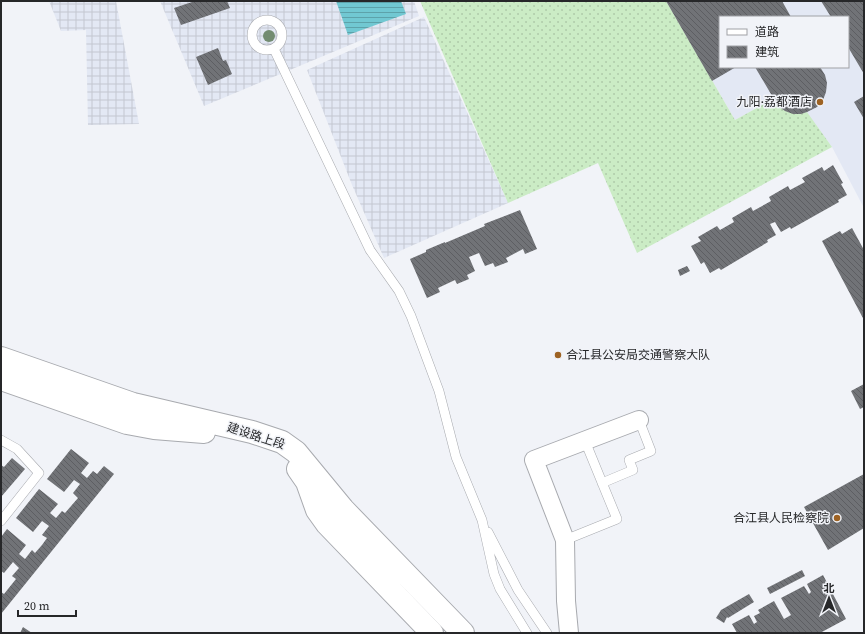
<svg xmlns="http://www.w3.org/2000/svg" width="865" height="634" viewBox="0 0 865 634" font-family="'Source Serif 4','Noto Sans SC',serif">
  <defs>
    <pattern id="industrial-grid" width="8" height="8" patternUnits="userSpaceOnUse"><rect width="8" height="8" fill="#e3e8f4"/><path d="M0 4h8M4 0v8" fill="none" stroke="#c3c7d1"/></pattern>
    <pattern id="grass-dots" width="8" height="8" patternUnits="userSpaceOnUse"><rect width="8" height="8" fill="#cbecc5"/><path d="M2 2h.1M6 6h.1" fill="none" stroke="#aecaa9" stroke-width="1.8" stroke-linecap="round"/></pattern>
    <pattern id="water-rules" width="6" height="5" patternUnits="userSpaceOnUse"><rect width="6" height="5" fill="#71c8d2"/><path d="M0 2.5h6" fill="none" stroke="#5da2aa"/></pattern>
    <pattern id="building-back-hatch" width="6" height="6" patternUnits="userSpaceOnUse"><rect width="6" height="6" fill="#717377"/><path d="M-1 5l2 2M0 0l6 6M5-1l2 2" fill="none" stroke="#5d5e62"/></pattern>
  </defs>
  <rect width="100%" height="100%" fill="#f1f3f8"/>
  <!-- built -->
  <path fill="#e3e8f4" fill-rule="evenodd" d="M666,1h198v207l-32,-61 -25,-34 -6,1h-8l-8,-3 -7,-5 -5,-7 -38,21zM720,17h128v50h-128z"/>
  <!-- industrial -->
  <path fill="url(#industrial-grid)" d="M49,1h67l23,123 -51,1 -2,-95 -25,1z
    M160,1h254l5,15 -215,90z
    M424,17l84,186 -124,55 -32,-73 -45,-115z"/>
  <!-- grass -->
  <path fill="url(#grass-dots)" d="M420,1h246l69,119 38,-21c8,12 19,17 34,13l25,35 -195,106 -39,-90 -90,40z"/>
  <!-- water -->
  <path fill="url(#water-rules)" d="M336,1h65l5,13 -58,21z"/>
  <!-- building -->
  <path fill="url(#building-back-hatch)" d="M195,1h32l3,7 -49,17 -7,-17z
    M666,1h116l9,16h-71v50h16l-24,14z
    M821,1h43v73l-16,-27v-30h-17z
    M218,48l5,13 3,-1 6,14 -24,11 -12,-28z
    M755,67h65l5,8 2,8 -1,9 -3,8 -6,7 -10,5 -6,2h-8l-8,-3 -7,-5z
    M864,96v23l-10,-17z
    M833,165l10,18 -2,1 6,11 -9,5 1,2 -48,27 -1,-2 -9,5 -6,-10 -5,2 6,11 -9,5 1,2 -47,28 -2,-2 -9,5 -6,-11 -3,2 -10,-18 10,-5 -3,-4 19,-11 3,4 14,-8 -2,-4 19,-11 2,4 18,-10 -2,-4 19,-11 2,4 15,-8 -3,-4 20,-11 2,4z
    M520,210l17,39 -12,5 -2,-5 -17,9 2,4 -13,5 -2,-4 -8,3 -6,-13 -10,4 6,14 -8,4 2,4 -12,5 -2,-4 -17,8 2,4 -13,6 -17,-39 16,-7v-2l19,-8v1l40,-17 -1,-2z
    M852,228l12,22v70l-42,-79 18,-10 2,3z
    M687,266l3,5 -10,5 -2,-6z
    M864,384v23l-4,2 -9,-18z
    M71,449l18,14 -8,10 6,5 6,-7 4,3 7,-8 10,8 -113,140v-22l3,2 12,-15 -4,-3 7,-8 -6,-6 -9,11 -3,-2v-34l6,-8 19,16 -7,9 6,5 7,-9 3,3 7,-8 5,-7 -5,-3 7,-9 -7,-5 -9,11 -17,-14 23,-29 19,15 -8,9 6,5 6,-7 3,2 13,-15 -5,-5 7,-9 -6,-4 -10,12 -17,-13z
    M12,458l13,11 -24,28v-32l3,2z
    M864,474v54l-36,22 -24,-43z
    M802,570l3,6 -35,18 -3,-6z
    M823,575l23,44 -26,14h-83l-5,-9 17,-9 5,9 3,-2 -3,-6 6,-3 -2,-3 16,-9 10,18 7,-4 -10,-17 23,-12 5,8 2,-2 -4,-8z
    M749,594l5,8 -26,16 -1,-1 -3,6 -8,-5 5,-8z
    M23,627l9,6h-12z"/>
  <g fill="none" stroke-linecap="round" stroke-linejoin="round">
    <!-- lane casing -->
    <g stroke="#a8aaaf" stroke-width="10">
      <path id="lane" d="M252 35a15 15 0 1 1 30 0a15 15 0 1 1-30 0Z
        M274,49l96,201 29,41 12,25 28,75 17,66 26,63 12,54 6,15 27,44
        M1,440l16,9 22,24 -38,48
        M602,483l31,-13 -4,-10 22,-9 -12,-31
        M488,532l30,58 29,43
        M565,540l52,-21 -32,-78"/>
    </g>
    <!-- street casing -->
    <g stroke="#a8aaaf" stroke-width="20">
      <path id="street" d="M569,633l-3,-32 -1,-61 -31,-80 105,-40"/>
    </g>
    <!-- secondary casing -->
    <g stroke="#a8aaaf" stroke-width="24">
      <path id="secondary" d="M1,358l132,46 119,28 30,10 14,10 47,57 120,124
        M1,379l126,44 27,5 50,4
        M298,469l9,13 10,28 10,14 105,109"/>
    </g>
    <!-- lane -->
    <use href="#lane" stroke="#fff" stroke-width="9"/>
    <!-- street -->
    <use href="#street" stroke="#fff" stroke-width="18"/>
    <!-- secondary -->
    <use href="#secondary" stroke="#fff" stroke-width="22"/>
  </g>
  <!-- trees -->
  <circle fill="#738c71" cx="269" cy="36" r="6"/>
  <!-- markers -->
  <g fill="#9d6223" stroke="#f1f3f8" stroke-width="1.5">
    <circle cx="820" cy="102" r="4"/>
    <circle cx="558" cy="355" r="4"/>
    <circle cx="837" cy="518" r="4"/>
  </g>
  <g text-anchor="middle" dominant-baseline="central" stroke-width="3" stroke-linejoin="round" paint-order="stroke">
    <!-- poi labels -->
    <g font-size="12" fill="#262729" stroke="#f1f3f8" text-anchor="end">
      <text x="812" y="102">九阳·荔都酒店</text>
      <text x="566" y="355" text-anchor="start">合江县公安局交通警察大队</text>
      <text x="829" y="518">合江县人民检察院</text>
    </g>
    <!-- street labels -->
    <g font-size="12" fill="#262729" stroke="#f1f3f8">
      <text transform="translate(256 436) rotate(18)">建设路上段</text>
    </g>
  </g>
  <!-- border -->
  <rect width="865" height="634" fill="none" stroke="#262729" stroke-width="4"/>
  <!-- legend -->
  <rect x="719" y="16" width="130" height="52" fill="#f1f3f8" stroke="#a0a1a5"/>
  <rect x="727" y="29" width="20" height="6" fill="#ffffff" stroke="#a0a1a5"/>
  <text x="755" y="36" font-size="12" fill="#262729">道路</text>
  <rect x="727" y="46" width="20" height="12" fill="url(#building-back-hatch)" stroke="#a0a1a5"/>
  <text x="755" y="56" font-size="12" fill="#262729">建筑</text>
  <!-- north arrow -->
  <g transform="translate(829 598)" stroke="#f1f3f8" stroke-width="3" paint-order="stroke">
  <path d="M0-3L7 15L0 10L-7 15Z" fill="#262729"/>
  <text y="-6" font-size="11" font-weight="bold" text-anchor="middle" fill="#262729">北</text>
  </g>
  <!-- scale -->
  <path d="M18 610v6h58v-6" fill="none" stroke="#262729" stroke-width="2"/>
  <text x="24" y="610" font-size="12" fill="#262729" stroke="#f1f3f8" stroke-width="3" paint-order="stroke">20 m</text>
</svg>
